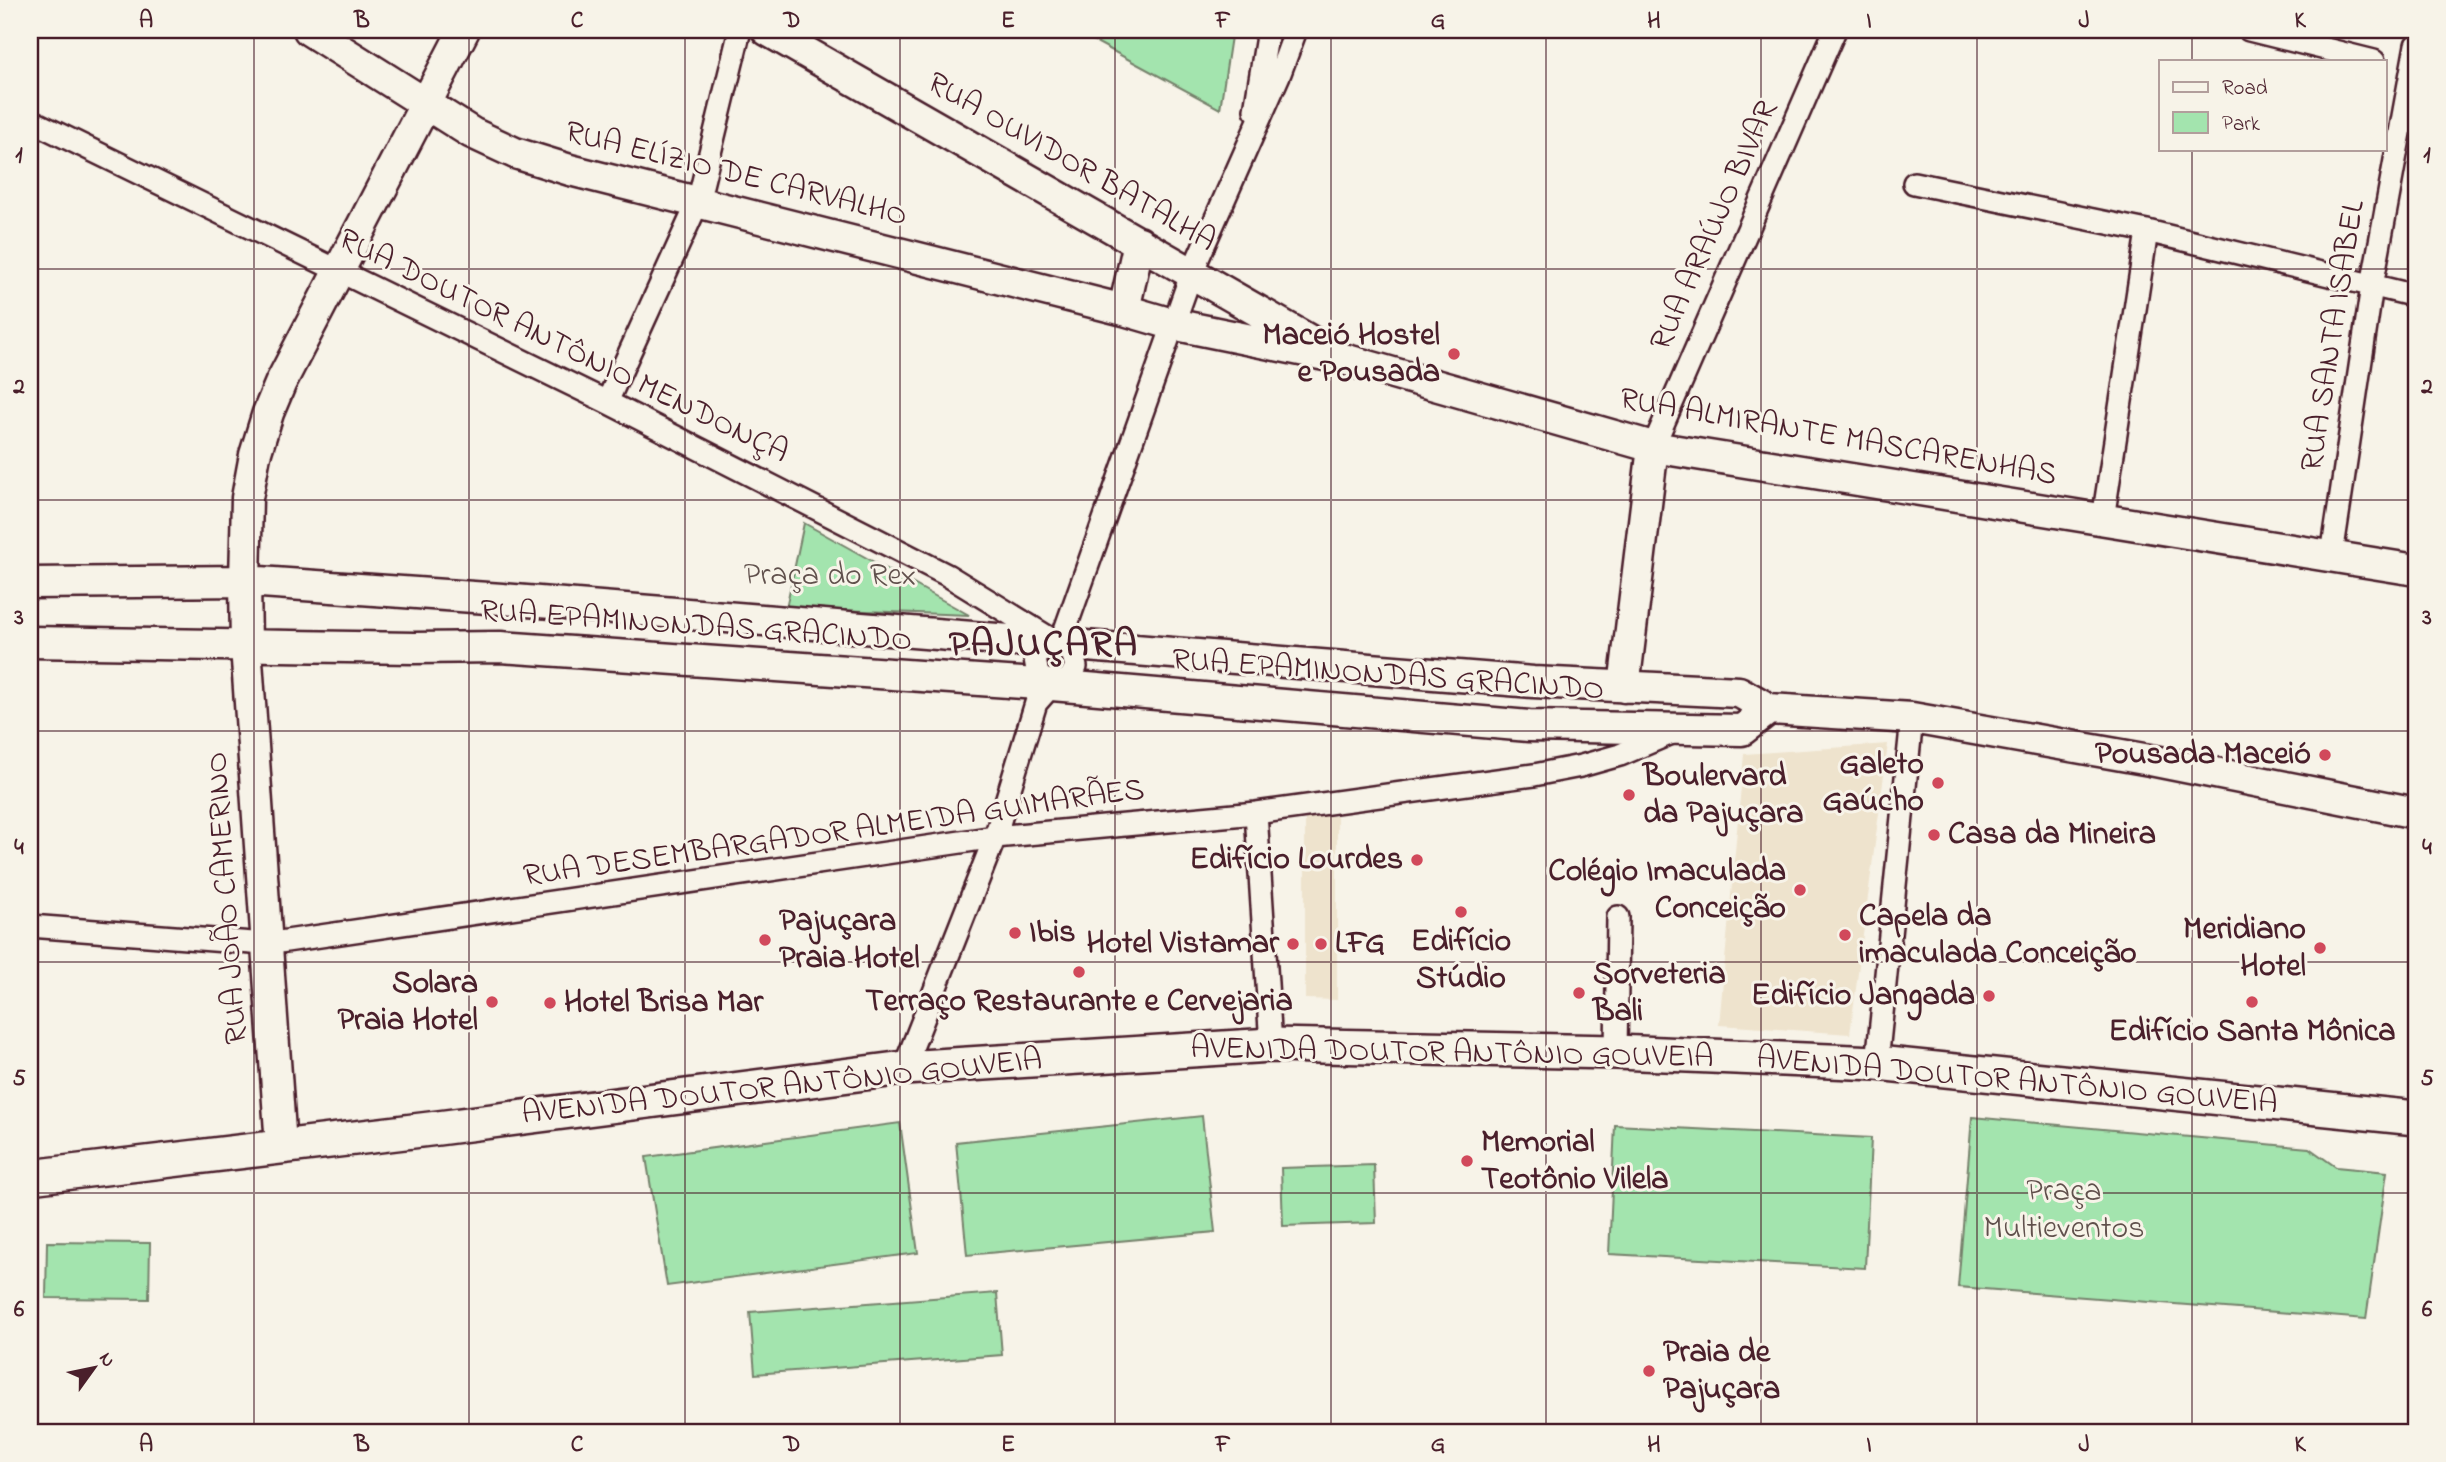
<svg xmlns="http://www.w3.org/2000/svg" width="2446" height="1462" viewBox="0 0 2446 1462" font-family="'Indie Flower',sans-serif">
  <rect width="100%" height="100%" fill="#f7f3e8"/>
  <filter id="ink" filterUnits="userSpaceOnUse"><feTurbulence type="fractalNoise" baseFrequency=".0143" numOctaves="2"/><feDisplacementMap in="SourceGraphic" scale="14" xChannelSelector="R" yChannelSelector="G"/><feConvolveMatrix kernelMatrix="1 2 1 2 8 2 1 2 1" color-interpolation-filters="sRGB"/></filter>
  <g filter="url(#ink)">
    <!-- built -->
    <path fill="#eee3cd" d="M1888,744l-38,290 -131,-9 25,-271z
      M1305,816h32v184l-32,-1z"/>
    <!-- green -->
    <path fill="#a3e4ae" stroke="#76826c" stroke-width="2" d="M1074,30h158l-12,79z
      M804,523l165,92 -183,-7z
      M1202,1116l13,116 -248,23 -11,-113z
      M1972,1117l337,31 27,19 51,5 -21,147 -408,-32z
      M900,1123l18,130 -251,33 -21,-129z
      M1615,1125l256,13 -6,130 -256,-14z
      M1374,1165l2,58 -93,3 -2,-58z
      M47,1242l103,1 -1,56 -103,-1z
      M997,1293l5,62 -247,19 -5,-62z"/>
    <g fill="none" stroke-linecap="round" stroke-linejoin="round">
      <!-- street casing -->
      <g stroke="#4a1f2b" stroke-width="26">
        <path id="street" d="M2249,30l125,31
          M1255,110l13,-80
          M30,120l577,282 340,173 125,77 4,15 -7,12 -17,6
          M1914,183l233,48 269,65
          M607,402l91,-200 42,-172
          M1653,447l182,-417
          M2103,519l44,-288
          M2332,555l40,-269 44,-241
          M1060,644l132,-372 88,-199 16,-43
          M1256,813l15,232
          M30,926l236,18 729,-107 261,-24 278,-38 47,-9 39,-11 54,-23
          M1616,1052l2,-135
          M1877,1063l35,-345
          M904,1068l91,-231 41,-134 16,-18 -14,-10 -3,-16 8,-11 15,-4"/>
      </g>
      <!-- secondary casing -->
      <g stroke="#4a1f2b" stroke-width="35">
        <path id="secondary" d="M309,30l163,103 43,20 55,17 554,140 48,14 168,34 313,89 763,123
          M767,30l552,316
          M1124,310l15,-68
          M30,583l215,-2 257,18 1031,83 206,10 30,17 143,9 238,42 266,53
          M30,642l384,6 86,-1 552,38 477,41 213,4 27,-21
          M1624,687l29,-240
          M281,1146l-35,-500 -1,-65 2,-83 8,-43 13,-42 13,-31 183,-352"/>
      </g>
      <!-- primary casing -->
      <g stroke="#4a1f2b" stroke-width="38">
        <path id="primary" d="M30,1177l408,-49 466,-60 367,-23 345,7 261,11 539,55"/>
      </g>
      <!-- street -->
      <use href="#street" stroke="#f7f3e8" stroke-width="21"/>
      <!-- secondary -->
      <use href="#secondary" stroke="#f7f3e8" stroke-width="30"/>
      <!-- primary -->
      <use href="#primary" stroke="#f7f3e8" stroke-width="33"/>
    </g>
  </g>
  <!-- grid -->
  <path fill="none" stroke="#4a1f2b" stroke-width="2" stroke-opacity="0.55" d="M254,30v1402M469,30v1402M685,30v1402M900,30v1402M1115,30v1402M1331,30v1402M1546,30v1402M1761,30v1402M1977,30v1402M2192,30v31M2192,149v1283M30,269h2386M30,500h2386M30,731h2386M30,962h2386M30,1193h2386"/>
  <!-- markers -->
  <g fill="#d1495b" stroke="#f7f3e8" stroke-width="2.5">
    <circle cx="1454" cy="354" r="7"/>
    <circle cx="2325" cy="755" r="7"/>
    <circle cx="1938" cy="783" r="7"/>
    <circle cx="1629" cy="795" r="7"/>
    <circle cx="1934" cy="835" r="7"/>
    <circle cx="1417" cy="860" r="7"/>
    <circle cx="1800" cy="890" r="7"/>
    <circle cx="1461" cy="912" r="7"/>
    <circle cx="1015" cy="933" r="7"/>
    <circle cx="1845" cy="935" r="7"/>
    <circle cx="765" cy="940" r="7"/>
    <circle cx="1293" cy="944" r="7"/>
    <circle cx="1321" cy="944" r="7"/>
    <circle cx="2320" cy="948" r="7"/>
    <circle cx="1079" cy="972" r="7"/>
    <circle cx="1579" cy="993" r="7"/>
    <circle cx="1989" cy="996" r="7"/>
    <circle cx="492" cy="1002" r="7"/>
    <circle cx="2252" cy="1002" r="7"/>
    <circle cx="550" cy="1003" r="7"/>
    <circle cx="1467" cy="1161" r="7"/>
    <circle cx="1649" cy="1371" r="7"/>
  </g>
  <g text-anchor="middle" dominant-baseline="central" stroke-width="6" stroke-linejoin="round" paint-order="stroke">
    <!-- street labels -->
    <g font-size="32" fill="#4a1f2b" stroke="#f7f3e8">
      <text transform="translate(1071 163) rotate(30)">RUA OUVIDOR BATALHA</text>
      <text transform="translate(736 175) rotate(14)">RUA ELÍZIO DE CARVALHO</text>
      <text transform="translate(1715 226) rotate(-66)">RUA ARAÚJO BIVAR</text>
      <text transform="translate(2334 336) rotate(-81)">RUA SANTA ISABEL</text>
      <text transform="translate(563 347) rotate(26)">RUA DOUTOR ANTÔNIO MENDONÇA</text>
      <text transform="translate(1838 438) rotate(10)">RUA ALMIRANTE MASCARENHAS</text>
      <text transform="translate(696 627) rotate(4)">RUA EPAMINONDAS GRACINDO</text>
      <text transform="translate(1388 676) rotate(4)">RUA EPAMINONDAS GRACINDO</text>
      <text transform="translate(834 834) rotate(-8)">RUA DESEMBARGADOR ALMEIDA GUIMARÃES</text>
      <text transform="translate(228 898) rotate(-94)">RUA JOÃO CAMERINO</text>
      <text transform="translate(1452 1054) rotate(1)">AVENIDA DOUTOR ANTÔNIO GOUVEIA</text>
      <text transform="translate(2017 1082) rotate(5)">AVENIDA DOUTOR ANTÔNIO GOUVEIA</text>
      <text transform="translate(782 1088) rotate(-6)">AVENIDA DOUTOR ANTÔNIO GOUVEIA</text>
    </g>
    <!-- poi labels -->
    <g font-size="32" font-weight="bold" fill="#4a1f2b" stroke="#f7f3e8" text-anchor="start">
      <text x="1440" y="336" text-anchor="end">Maceió Hostel<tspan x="1440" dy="37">e Pousada</tspan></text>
      <text x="2311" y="755" text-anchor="end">Pousada Maceió</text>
      <text x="1924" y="765" text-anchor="end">Galeto<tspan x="1924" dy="37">Gaúcho</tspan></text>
      <text x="1643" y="777">Boulervard<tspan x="1643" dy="37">da Pajuçara</tspan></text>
      <text x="1948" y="835">Casa da Mineira</text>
      <text x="1403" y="860" text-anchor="end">Edifício Lourdes</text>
      <text x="1786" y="872" text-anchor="end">Colégio Imaculada<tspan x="1786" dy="37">Conceição</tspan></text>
      <text x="1859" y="917">Capela da<tspan x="1859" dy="37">imaculada Conceição</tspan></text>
      <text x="779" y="922">Pajuçara<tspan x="779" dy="37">Praia Hotel</tspan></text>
      <text x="2306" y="930" text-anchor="end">Meridiano<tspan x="2306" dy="37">Hotel</tspan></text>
      <text x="1029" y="933">Ibis</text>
      <text x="1461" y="942" text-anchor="middle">Edifício<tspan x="1461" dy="37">Stúdio</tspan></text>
      <text x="1279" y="944" text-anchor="end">Hotel Vistamar</text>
      <text x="1335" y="944">LFG</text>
      <text x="1593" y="975">Sorveteria<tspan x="1593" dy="37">Bali</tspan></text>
      <text x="478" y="984" text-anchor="end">Solara<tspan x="478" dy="37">Praia Hotel</tspan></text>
      <text x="1975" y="996" text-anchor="end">Edifício Jangada</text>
      <text x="1079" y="1002" text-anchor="middle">Terraço Restaurante e Cervejaria</text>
      <text x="564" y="1003">Hotel Brisa Mar</text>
      <text x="2252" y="1032" text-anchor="middle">Edifício Santa Mônica</text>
      <text x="1481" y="1143">Memorial<tspan x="1481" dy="37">Teotônio Vilela</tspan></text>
      <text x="1663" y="1353">Praia de<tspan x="1663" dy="37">Pajuçara</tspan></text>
    </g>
    <!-- park labels -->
    <g font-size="32" fill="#60504c" stroke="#f7f3e8">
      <text x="830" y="576">Praça do Rex</text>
      <text x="2064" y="1192">Praça<tspan x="2064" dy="37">Multieventos</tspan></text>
    </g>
    <!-- district labels -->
    <g font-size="38" font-weight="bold" letter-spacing="2" fill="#4a1f2b" stroke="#f7f3e8">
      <text x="1044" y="646">PAJUÇARA</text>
    </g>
  </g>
  <!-- margin -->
  <rect width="2446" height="1462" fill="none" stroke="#f7f3e8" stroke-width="77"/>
  <!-- legend -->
  <rect x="2159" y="60" width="228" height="91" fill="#f7f3e8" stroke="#b29e9c" stroke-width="2"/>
  <rect x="2173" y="82" width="35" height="10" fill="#f7f3e8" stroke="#b29e9c" stroke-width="2"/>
  <text x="2222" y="94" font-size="21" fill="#4a1f2b">Road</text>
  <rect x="2173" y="112" width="35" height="21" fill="#a3e4ae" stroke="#b29e9c" stroke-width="2"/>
  <text x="2222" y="130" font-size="21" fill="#4a1f2b">Park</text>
  <!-- north arrow -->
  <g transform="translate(94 1368) rotate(57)" stroke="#f7f3e8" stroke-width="5" paint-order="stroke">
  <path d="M0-5L12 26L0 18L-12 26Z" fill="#4a1f2b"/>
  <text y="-10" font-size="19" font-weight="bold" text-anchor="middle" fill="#4a1f2b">N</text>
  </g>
  <rect x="38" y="38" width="2370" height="1386" fill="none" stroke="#4a1f2b" stroke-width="2.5"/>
  <g font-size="23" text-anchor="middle" font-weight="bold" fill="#4a1f2b">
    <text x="146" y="27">A</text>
    <text x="362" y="27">B</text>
    <text x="577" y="27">C</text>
    <text x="792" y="27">D</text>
    <text x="1008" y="27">E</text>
    <text x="1223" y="27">F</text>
    <text x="1438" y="27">G</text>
    <text x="1654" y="27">H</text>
    <text x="1869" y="27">I</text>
    <text x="2084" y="27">J</text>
    <text x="2300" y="27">K</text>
    <text x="19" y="162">1</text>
    <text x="2427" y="162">1</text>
    <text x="19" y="393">2</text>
    <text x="2427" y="393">2</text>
    <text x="19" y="624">3</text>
    <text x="2427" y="624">3</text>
    <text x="19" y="854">4</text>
    <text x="2427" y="854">4</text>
    <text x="19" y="1085">5</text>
    <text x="2427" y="1085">5</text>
    <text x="19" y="1316">6</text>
    <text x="2427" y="1316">6</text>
    <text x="146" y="1451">A</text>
    <text x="362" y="1451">B</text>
    <text x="577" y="1451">C</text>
    <text x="792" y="1451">D</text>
    <text x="1008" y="1451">E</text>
    <text x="1223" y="1451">F</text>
    <text x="1438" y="1451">G</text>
    <text x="1654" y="1451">H</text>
    <text x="1869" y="1451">I</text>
    <text x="2084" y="1451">J</text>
    <text x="2300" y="1451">K</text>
  </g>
</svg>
